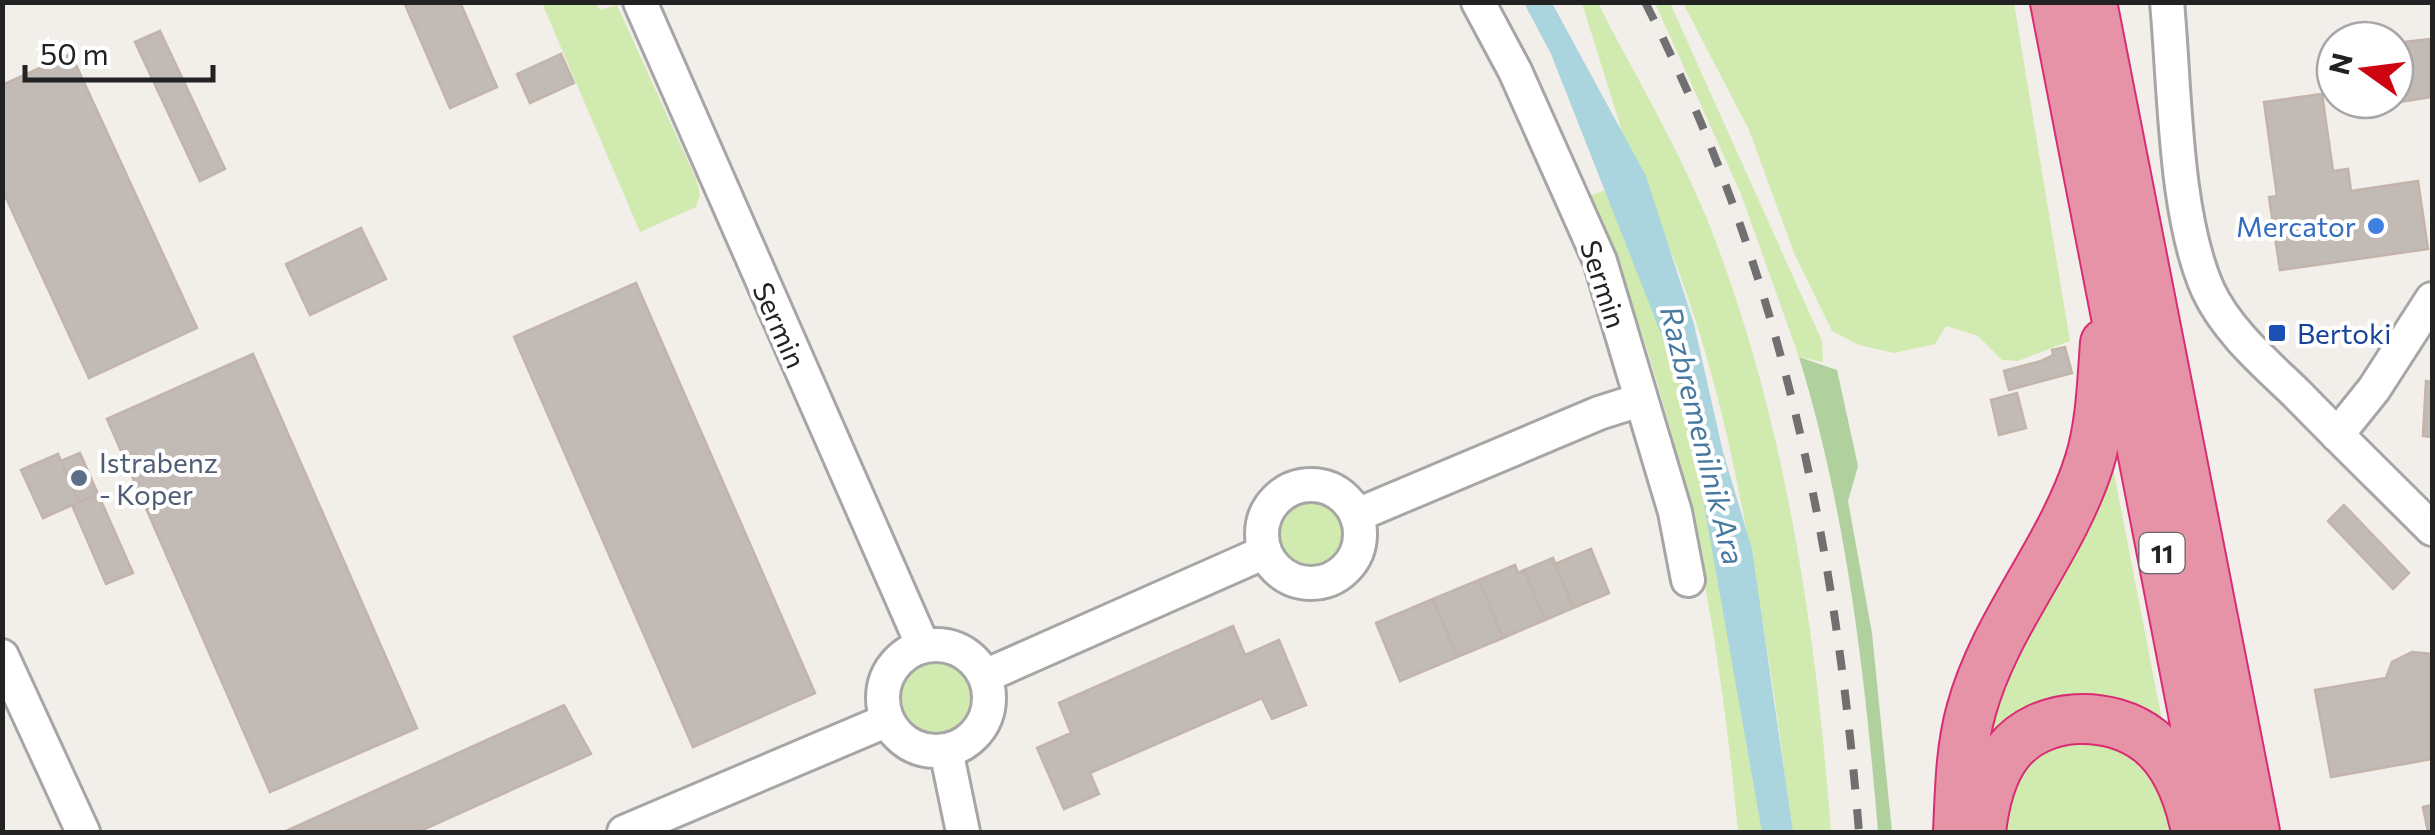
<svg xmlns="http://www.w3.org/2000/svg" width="2435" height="835" viewBox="0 0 2435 835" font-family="Commissioner,sans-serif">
  <rect width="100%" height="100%" fill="#f2eee9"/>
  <!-- grass -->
  <path fill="#d0eab0" d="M542,3h54l4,7 17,-5 79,174 4,16 -4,12 -56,25z
    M1582,3h16c36,71 79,142 109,216 78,197 108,403 124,613h-41c-6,-81 -19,-161 -33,-241 -26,-158 -62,-317 -142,-457l6,-6z
    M1655,3h15l152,338 1,21 -24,-5 -58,-163z
    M1683,3h331l56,338 -52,20 -16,-1 -24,-24 -32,-10 -11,18 -41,9 -35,-8 -27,-14 -38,-78 -45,-123z
    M1616,186l86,248 60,398h-24c-20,-217 -60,-436 -149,-636z
    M2110,452l55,284 -190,15 16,-62z
    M1278 534a33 33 0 1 1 66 0a33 33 0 1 1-66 0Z
    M899 698a36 36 0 1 1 72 0a36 36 0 1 1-72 0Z
    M2088,737c64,12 66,41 91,95h-182c23,-65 17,-80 91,-95z"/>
  <!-- forest -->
  <path fill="#b0d09e" d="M1799,357l38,13 21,96 -10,35 24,132 20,199h-14c-13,-159 -32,-322 -79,-475z"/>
  <!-- water -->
  <path fill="#aad5de" d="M1524,3h28l94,173 48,148 29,128 29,97 41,283h-31l-78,-440 -133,-338z"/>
  <!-- building -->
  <path fill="#c2bab5" stroke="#c3b4ab" stroke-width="2.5" d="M404,2h56l37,85 -47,21z
    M160,31l65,138 -25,12 -65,-139z
    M2432,39v58l-39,6 2,-60z
    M71,54l126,274 -108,50 -87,-189v-104z
    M561,54l13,29 -44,20 -13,-29z
    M2322,94l11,77 15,-2 3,22 67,-10 10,68 -148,21 -11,-73 8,-1 -13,-94z
    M361,228l25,51 -76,36 -24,-51z
    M636,283l179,410 -122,54 -179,-410z
    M2065,347l7,26 -63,17 -5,-19 37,-10 12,-6 -1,-5z
    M253,354l164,374 -147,64 -163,-373z
    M2426,381l6,1v79v-24l-9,-1z
    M2017,393l9,35 -27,7 -8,-35z
    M80,453l18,41 -19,8 -18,-41z
    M58,454l21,48 -36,16 -22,-48z
    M98,494l35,79 -27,11 -34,-79z
    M2344,505l65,68 -16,16 -65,-68z
    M1591,549l18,44 -36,15 -18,-44z
    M1553,558l20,50 -28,12 -21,-50z
    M1515,565l3,8 6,-3 21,50 -42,18 -24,-58z
    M1479,580l24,58 -46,19 -24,-58z
    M1433,599l24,58 -57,24 -24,-58z
    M1233,626l12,29 34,-15 27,65 -34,14 -10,-21 -172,75 9,21 -35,15 -27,-61 34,-15 -12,-30z
    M2412,652l20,2v105l-101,18 -16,-87 71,-12 6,-16z
    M564,705l27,49 -173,78h-134z
    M2432,805v27h-4l-5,-25z"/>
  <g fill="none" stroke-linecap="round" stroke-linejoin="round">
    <!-- minor casing -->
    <g stroke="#a6a6a6" stroke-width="38">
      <path id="minor" d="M640,2l283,644
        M1478,2l37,69 85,190 75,251 13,68
        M2167,2c8,85 7,212 41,288 19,41 57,73 89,104 45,46 90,90 135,135
        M2337,435l37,-46 58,-90
        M1262 534a49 49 0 1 1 98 0a49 49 0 1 1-98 0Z
        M1357,515l242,-102 41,-13
        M883 698a53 53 0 1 1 106 0a53 53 0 1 1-106 0Z
        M2,656l81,176
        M985,676l280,-124
        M946,750l17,82
        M624,832l264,-112"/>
    </g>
    <!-- highway casing -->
    <g stroke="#d92d73" stroke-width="52">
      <path id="highway" d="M2055,2l161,830
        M2092,2l163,830
        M1958,832c2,-40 2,-81 13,-121 24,-89 90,-160 118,-248 12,-38 13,-80 16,-120
        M1981,832c3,-27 9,-57 27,-80 32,-41 102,-43 142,-11 24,19 37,51 44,81"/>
    </g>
    <!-- minor -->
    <use href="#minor" stroke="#fff" stroke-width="32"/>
    <!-- highway -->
    <use href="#highway" stroke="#e693a8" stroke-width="48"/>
    <!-- rail -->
    <path stroke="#707070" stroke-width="8" stroke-dasharray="20 20" stroke-linecap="butt" d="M1645,2c135,265 190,536 214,830"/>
  </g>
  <!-- markers -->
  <circle fill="#3f7fe0" stroke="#fff" stroke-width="4" cx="2376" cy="226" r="10"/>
  <rect fill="#1a4fb4" stroke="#fff" stroke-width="4" x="2267" y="323" width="20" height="20" rx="5"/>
  <circle fill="#5c6f8a" stroke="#fff" stroke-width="4" cx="79" cy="478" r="10"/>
  <g text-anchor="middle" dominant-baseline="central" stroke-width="8" stroke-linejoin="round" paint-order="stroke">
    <!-- shield labels -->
    <rect fill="#fff" stroke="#646464" stroke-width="2.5" x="2139.5" y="533" width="45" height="40" rx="8"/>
    <g font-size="25" font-weight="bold" fill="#222">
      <text x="2162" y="553">11</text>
    </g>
    <!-- shop labels -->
    <g font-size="28" fill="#366cbe" stroke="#fff" text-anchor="end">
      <text x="2356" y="226">Mercator</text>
    </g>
    <!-- street labels -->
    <g font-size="28" fill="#222" stroke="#fff">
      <text transform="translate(1604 284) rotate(72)">Sermin</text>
      <text transform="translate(780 325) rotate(66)">Sermin</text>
    </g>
    <!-- transit labels -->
    <g font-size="28" fill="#164399" stroke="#fff" text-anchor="start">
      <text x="2297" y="333">Bertoki</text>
    </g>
    <!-- service labels -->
    <g font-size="28" fill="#4e5e75" stroke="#fff" text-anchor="start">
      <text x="99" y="462">Istrabenz<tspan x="99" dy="32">- Koper</tspan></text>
    </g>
    <!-- water labels -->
    <g font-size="30" font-style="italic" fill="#487aa1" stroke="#fff">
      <text transform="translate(1704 435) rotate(76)">Razbremenilnik Ara</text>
    </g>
  </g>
  <!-- border -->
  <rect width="2435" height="835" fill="none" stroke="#222222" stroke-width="10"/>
  <!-- north arrow -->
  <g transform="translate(2365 70) rotate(284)"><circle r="48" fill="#ffffff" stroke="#a7a7a7" stroke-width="2.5"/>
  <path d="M0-8L18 38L0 25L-18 38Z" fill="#cf0411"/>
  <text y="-15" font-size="28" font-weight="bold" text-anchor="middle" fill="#222222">N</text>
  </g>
  <!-- scale -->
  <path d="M25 65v15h188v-15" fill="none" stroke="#222222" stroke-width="5"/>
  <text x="40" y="65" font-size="30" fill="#222222" stroke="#ffffff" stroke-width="8" paint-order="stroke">50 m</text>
</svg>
